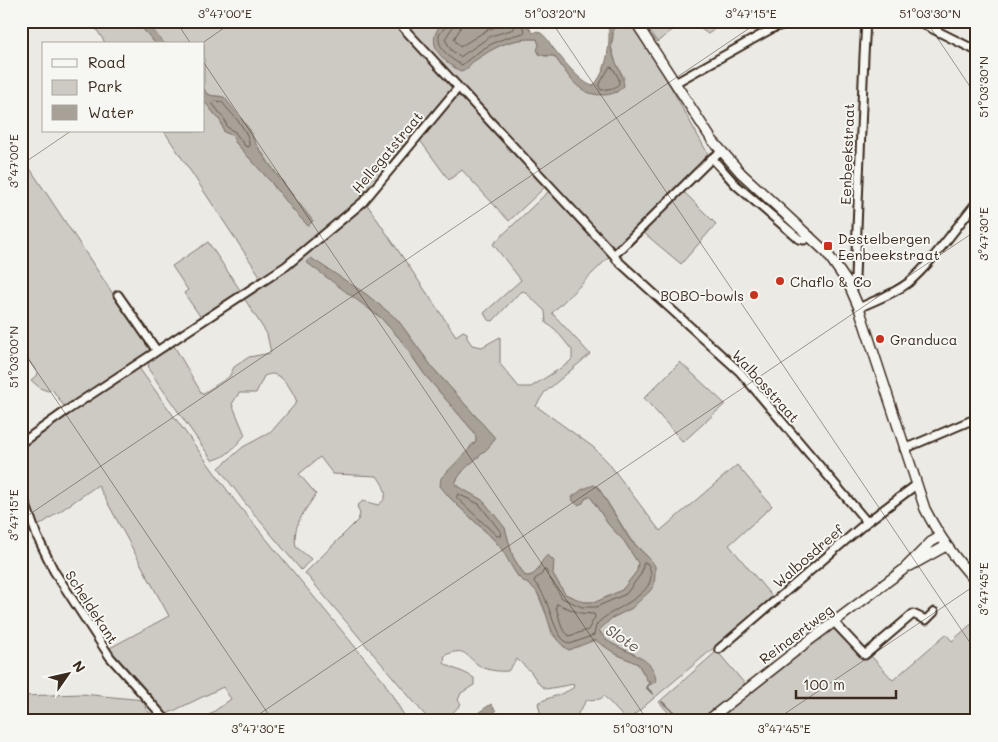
<svg xmlns="http://www.w3.org/2000/svg" width="998" height="742" viewBox="0 0 998 742" font-family="Mali,sans-serif">
  <rect width="100%" height="100%" fill="#ebeae5"/>
  <filter id="ink" filterUnits="userSpaceOnUse"><feTurbulence type="fractalNoise" baseFrequency=".02" numOctaves="2"/><feDisplacementMap in="SourceGraphic" scale="10" xChannelSelector="R" yChannelSelector="G"/><feConvolveMatrix kernelMatrix="1 2 1 2 8 2 1 2 1" color-interpolation-filters="sRGB"/></filter>
  <g filter="url(#ink)">
    <!-- green -->
    <path fill="#cdcac4" stroke="#847a71" fill-rule="evenodd" d="M91,21h45l20,23h-50z
      M145,21h248l60,68 -93,110 -75,64 -23,16 -98,-148h40v-30l17,21 3,10 8,3 4,8 35,39 6,9h12l-35,-50 -4,-11 -30,-34c-7,0 -13,0 -16,-7v-45h-39z
      M402,21h42l-6,6 32,37c23,-16 38,-26 67,-25l7,17h10c19,24 27,46 63,36l7,-14 -8,-15 -5,-17 2,-8v-17h15l25,34 55,99 -6,6 6,5 -24,27 32,32 -35,40 -37,-31 -23,23 -177,-188z
      M643,21h41l-27,21z
      M690,21h33l-8,8 -7,5z
      M457,96l5,1 84,89 -37,35 -47,-51 -13,10 -30,-41 35,-41z
      M21,155l129,195 -84,59 -14,-20 -4,2 -8,-3 -9,-8 7,-6 -17,-25z
      M550,190l61,65 -59,58 38,41 -46,39 -8,13 57,41 14,14 53,70 77,-66 35,41 -43,39 44,53 -145,122 -3,-1 -21,-23 -4,3 -13,1 -9,13 -1,8h-38l2,-5 -3,-13c11,-6 24,-8 35,-15l1,-4 -28,5 -7,-5 -8,-12 -14,-13 -9,12c-9,1 -24,-1 -31,-7 -14,-12 -13,-16 -32,-9l-1,8c10,7 20,8 30,15v7l-13,8 -3,7 3,4 -16,17h-15l-125,-148 53,-53 2,-6 -3,-8 6,-5 15,4c13,-8 6,-19 -1,-29l-44,-2 -13,-17 -21,17 17,20c-12,19 -24,30 -20,53l15,12 -10,11 -56,-67 -26,-35 24,-21 28,-15 26,-30c-4,-10 -13,-27 -25,-28 -2,0 -5,1 -8,2l-8,17h-17l-7,11 13,31c-9,10 -19,24 -33,25l-63,-90 -1,-9 25,-17 29,50 27,-17 5,-10 15,-10 22,-4 -4,-19 -23,-36 47,-31 75,-64 90,133 7,-5 4,2v5l5,7 10,2 18,-10v27l19,23h12l36,-23 5,-5v-9l-17,-21 -9,-6 -1,-12 -21,-20 -5,2 -26,28 -5,-1 -4,-7 37,-33 -28,-36zM366,306l31,13 36,49 62,70c-9,18 -31,25 -40,45l2,3 25,14 7,8 16,20 8,29 12,19c10,0 13,-5 16,-13l12,11 12,20 18,8h13l26,-12 15,-19 1,-8 -14,-22 -16,-17 -18,-28 -5,3 13,-12 33,53 20,20 -19,48 -20,10 -13,12 8,11 31,15 12,29 -12,-21 -22,-10 -21,-15 -26,11 -5,-3 -12,-13 -4,-15 -12,-29 -18,-13 -12,-23 -10,-12 -49,-47 24,-50 5,-3v-5l-3,-6 -48,-56 -25,-36 -19,-21z
      M208,242l34,51 -40,26 -18,-26 4,-3 -16,-24z
      M680,362l45,42 -42,38 -39,-44z
      M139,368l96,133 149,181 21,35 1,4h-205l30,-22 -8,-12 -56,27 -32,-33 -27,-32 61,-33 -71,-131 -61,42 -16,-43v-39z
      M21,501l10,30 -10,8z
      M977,619v102h-262l90,-72 36,-26 52,57 53,-46 6,7z
      M717,651l28,33 -43,37h-26l-17,-19z
      M82,694l62,6 2,10 16,11h-141v-25z"/>
    <!-- water -->
    <path fill="#a8a198" stroke="#7c7167" d="M136,21h9l20,23h-9z
      M444,21h85l-3,3 7,9 4,-2c9,4 11,10 16,17 9,10 27,35 40,38 15,-15 18,-45 15,-65h5c2,10 -3,20 -2,28 3,13 12,24 13,37 -6,6 -13,9 -21,9 -27,0 -34,-20 -49,-39l-14,-1 -3,-5 2,-5 -2,-6c-21,-1 -38,5 -55,17 -6,4 -12,6 -14,13l-8,2c-20,-12 -37,-29 -16,-50z
      M204,89c3,8 12,7 20,8l26,33 4,11 16,25 43,55 -5,5 -15,-16 -22,-28 -35,-39 -4,-8 -8,-3 -3,-10 -17,-21z
      M311,258l55,36 31,25 36,49 62,70c-9,18 -31,25 -40,45l2,3 25,14 7,8 16,20 8,29 12,19c15,1 13,-15 23,-21l6,6 -1,13 12,20 19,8h12l26,-12 15,-19 1,-8 -14,-22 -16,-17 -18,-28 -5,3 -2,4 -5,2 -5,-4 -1,-4 11,-8 11,-4 4,2 32,53 21,20 4,6v10l-1,9 -4,6 -18,17 -20,10 -13,12c10,24 56,20 57,51l-6,4 -12,-21 -22,-10 -21,-14 -26,10c-23,-14 -19,-37 -32,-58 -4,-6 -13,-10 -18,-15 -8,-8 -13,-24 -23,-35 -18,-20 -40,-35 -56,-56l1,-8 35,-36v-5l-3,-6 -48,-56 -25,-36 -19,-21 -75,-56z
      M491,704l5,7 -14,10h-12l-1,-2z"/>
    <g fill="none" stroke-linecap="round" stroke-linejoin="round">
      <!-- shore -->
      <path stroke="#675a4f" stroke-width="1" d="M447,21l-1,5 -7,9c-2,13 12,25 23,30 20,-17 34,-26 62,-32l1,-2 -3,-5v-5
        M453,21l-1,7 -7,11 6,11 9,7 31,-21 23,-7 2,-8
        M461,21l-1,8 -6,10 6,8 27,-17 19,-7 2,-2
        M610,67l3,1 6,11v5l-5,4 -13,2 -2,-4z
        M215,101l7,1c9,12 29,29 27,45l-4,-1 -10,-14 -8,-5 -2,-7 -12,-16z
        M458,494l21,10 21,27 1,5h-4l-40,-38z
        M644,563h3c19,31 -36,44 -50,61 -2,3 -2,7 -3,11l-24,9c-19,-7 -18,-46 -36,-62l1,-3 6,-4 3,-5h2l3,7 13,21 20,9h14l30,-13 15,-20z
        M557,604l23,9 14,1 1,3 -7,13 -19,6 -7,-8 -6,-21z"/>
      <!-- stream -->
      <path stroke="#7c7167" stroke-width="2" d="M650,681l-3,7 6,6
        M662,702l22,19"/>
      <!-- street casing -->
      <g stroke="#3b2a1e" stroke-width="11">
        <path id="street" d="M397,21l217,234 98,-97 10,-6
          M917,21l60,30
          M675,83l98,-55 21,-7
          M712,158l24,27 63,54 5,1 6,-4
          M614,255l3,5 123,112 127,150
          M849,285l6,-7 9,-222 2,-35
          M118,295l39,56
          M859,308c16,-8 35,-14 49,-25 24,-20 48,-56 69,-81
          M21,443l45,-32 220,-145 77,-64 95,-114
          M904,449l73,-31
          M21,491l16,45 17,35 56,86 57,64
          M834,622l31,33 48,-41 13,6 8,-8
          M719,649l148,-127 49,-37"/>
      </g>
      <!-- secondary casing -->
      <g stroke="#3b2a1e" stroke-width="12">
        <path id="secondary" d="M635,21l77,119 29,33 86,80 22,32 10,23 66,201c15,29 30,49 52,74
          M910,566l36,-20
          M707,721l95,-75 101,-76 28,-28 9,-5"/>
      </g>
      <!-- street -->
      <use href="#street" stroke="#f6f6f2" stroke-width="7"/>
      <!-- secondary -->
      <use href="#secondary" stroke="#f6f6f2" stroke-width="9"/>
    </g>
  </g>
  <!-- ticks -->
  <path fill="none" stroke="#3b2a1e" stroke-width="1" stroke-opacity="0.45" d="M176,21l15,23M551,21l426,632M926,21l51,76M201,44l33,-23M204,63l444,658M21,165l50,-34M21,348l252,373M21,520l739,-499M249,721l728,-491M774,721l203,-137"/>
  <!-- markers -->
  <g fill="#c8321e" stroke="#f6f6f2" stroke-width="2">
    <rect x="823" y="241" width="10" height="10" rx="2.5"/>
    <circle cx="780" cy="281" r="5"/>
    <circle cx="754" cy="295" r="5"/>
    <circle cx="880" cy="339" r="5"/>
  </g>
  <g text-anchor="middle" dominant-baseline="central" stroke-width="4" stroke-linejoin="round" paint-order="stroke">
    <!-- street labels -->
    <g font-size="14" fill="#3b2a1e" stroke="#f6f6f2">
      <text transform="translate(387 152) rotate(-50)">Hellegatstraat</text>
      <text transform="translate(847 154) rotate(-88)">Eenbeekstraat</text>
      <text transform="translate(766 386) rotate(48)">Walbosstraat</text>
      <text transform="translate(808 556) rotate(-41)">Walbosdreef</text>
      <text transform="translate(92 607) rotate(57)">Scheldekant</text>
      <text transform="translate(796 634) rotate(-37)">Reinaertweg</text>
    </g>
    <!-- poi labels -->
    <g font-size="14" fill="#3b2a1e" stroke="#f6f6f2" text-anchor="start">
      <text x="838" y="238">Destelbergen<tspan x="838" dy="16">Eenbeekstraat</tspan></text>
      <text x="790" y="281">Chaflo &amp; Co</text>
      <text x="744" y="295" text-anchor="end">BOBO-bowls</text>
      <text x="890" y="339">Granduca</text>
    </g>
    <!-- water labels -->
    <g font-size="15" font-style="italic" fill="#615449" stroke="#f6f6f2">
      <text transform="translate(623 638) rotate(33)">Slote</text>
    </g>
  </g>
  <!-- margin -->
  <rect width="998" height="742" fill="none" stroke="#f6f6f2" stroke-width="55"/>
  <!-- legend -->
  <rect x="42" y="42" width="162" height="90" fill="#f6f6f2" stroke="#aba49d"/>
  <rect x="52" y="59" width="25" height="8" fill="#f6f6f2" stroke="#aba49d"/>
  <text x="88" y="68" font-size="15" fill="#3b2a1e">Road</text>
  <rect x="52" y="80" width="25" height="15" fill="#cdcac4" stroke="#aba49d"/>
  <text x="88" y="92" font-size="15" fill="#3b2a1e">Park</text>
  <rect x="52" y="105" width="25" height="15" fill="#a8a198" stroke="#aba49d"/>
  <text x="88" y="118" font-size="15" fill="#3b2a1e">Water</text>
  <!-- north arrow -->
  <g transform="translate(68 674) rotate(56)" stroke="#f6f6f2" stroke-width="4" paint-order="stroke">
  <path d="M0-4L9 19L0 12L-9 19Z" fill="#3b2a1e"/>
  <text y="-8" font-size="14" font-weight="bold" text-anchor="middle" fill="#3b2a1e">N</text>
  </g>
  <!-- scale -->
  <path d="M796 690v8h100v-8" fill="none" stroke="#3b2a1e" stroke-width="2.5"/>
  <text x="803" y="690" font-size="15" fill="#3b2a1e" stroke="#f6f6f2" stroke-width="4" paint-order="stroke">100 m</text>
  <rect x="28" y="28" width="942" height="686" fill="none" stroke="#3b2a1e" stroke-width="2"/>
  <g font-size="12" text-anchor="middle" fill="#3b2a1e">
    <text x="225" y="18">3°47'00"E</text>
    <text x="555" y="18">51°03'20"N</text>
    <text x="751" y="18">3°47'15"E</text>
    <text x="930" y="18">51°03'30"N</text>
    <text transform="translate(984 87) rotate(-90)" y="4">51°03'30"N</text>
    <text transform="translate(14 161) rotate(-90)" y="4">3°47'00"E</text>
    <text transform="translate(984 234) rotate(-90)" y="4">3°47'30"E</text>
    <text transform="translate(14 357) rotate(-90)" y="4">51°03'00"N</text>
    <text transform="translate(14 515) rotate(-90)" y="4">3°47'15"E</text>
    <text transform="translate(984 589) rotate(-90)" y="4">3°47'45"E</text>
    <text x="258" y="733">3°47'30"E</text>
    <text x="643" y="733">51°03'10"N</text>
    <text x="784" y="733">3°47'45"E</text>
  </g>
</svg>
